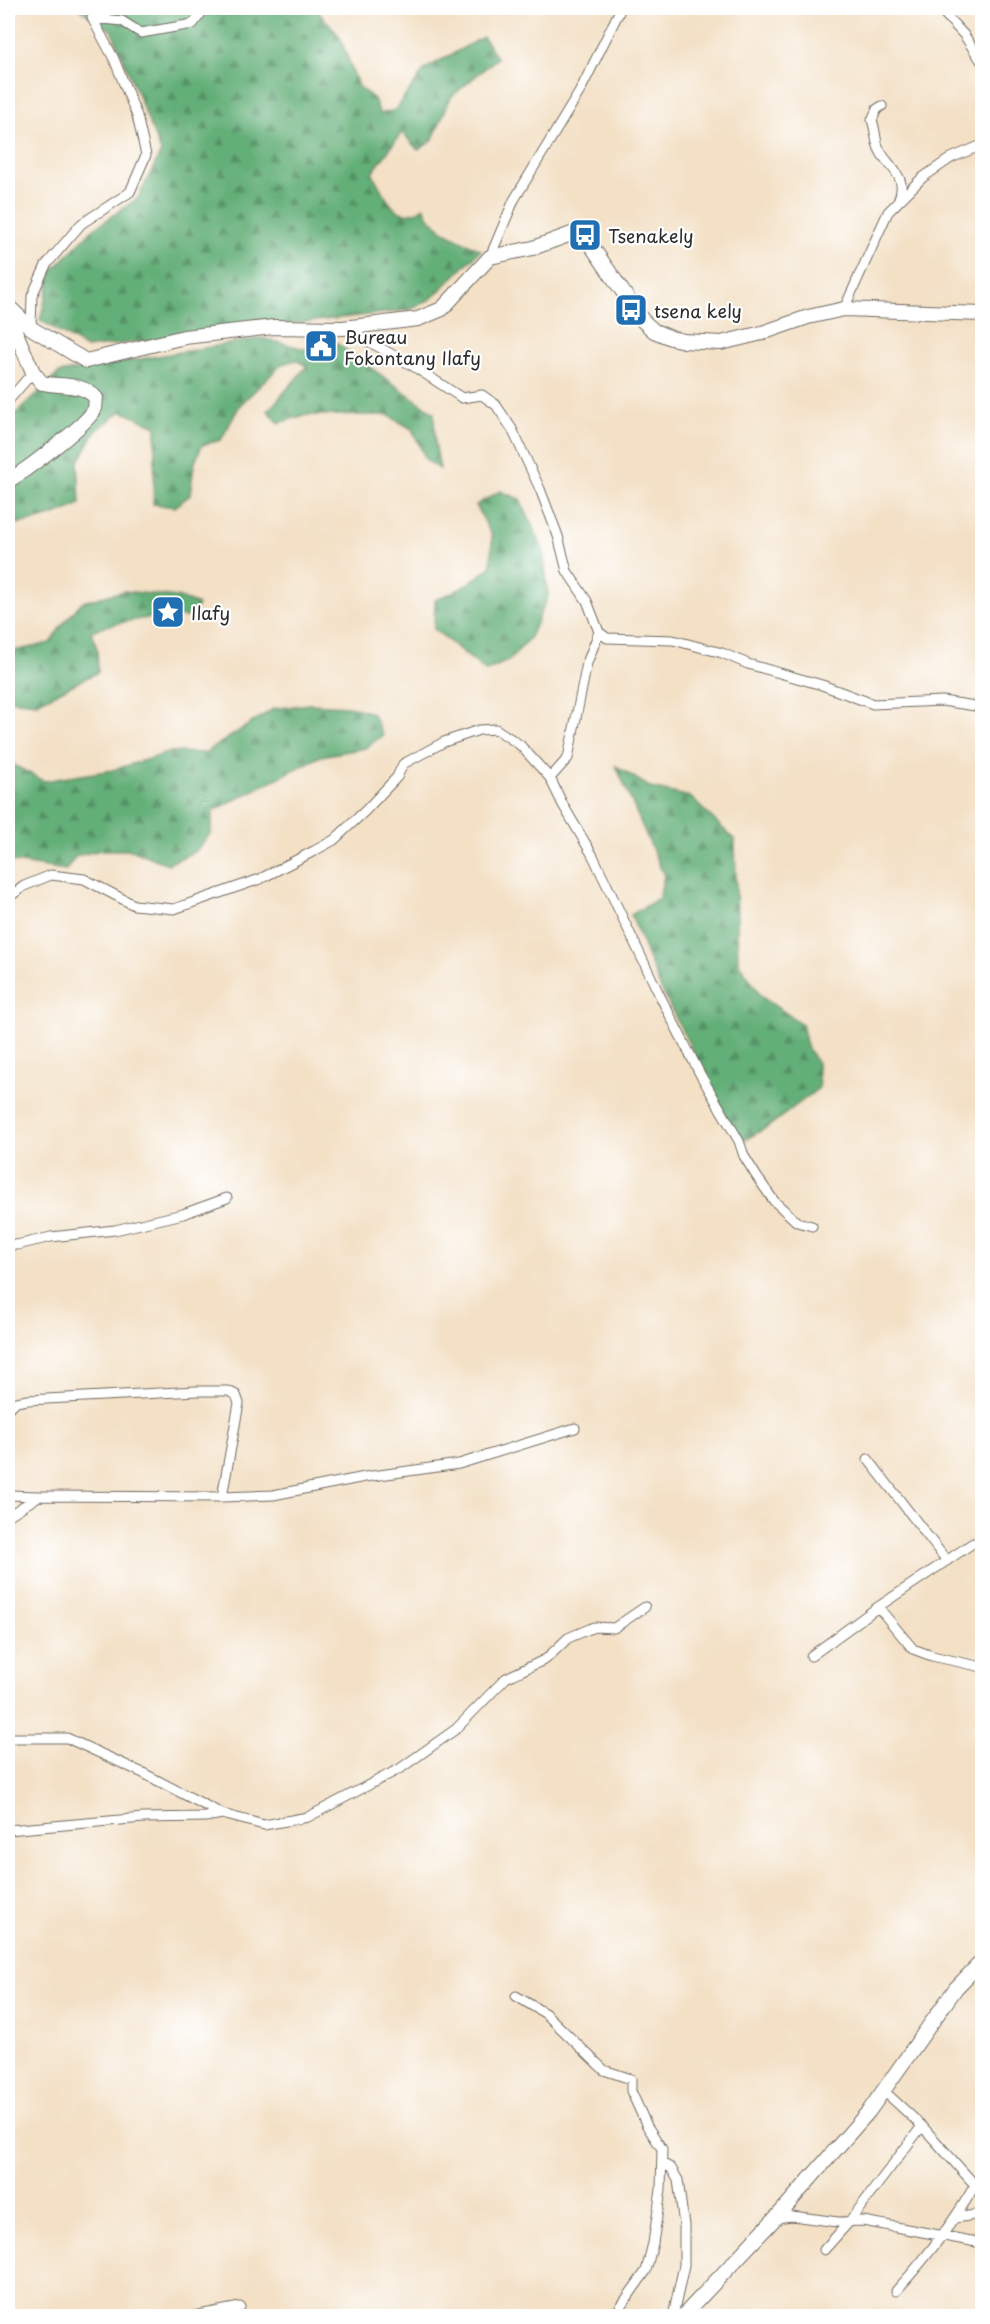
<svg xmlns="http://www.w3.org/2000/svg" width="990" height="2324" viewBox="0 0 990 2324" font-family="'Playpen Sans',sans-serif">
  <defs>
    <pattern id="forest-firs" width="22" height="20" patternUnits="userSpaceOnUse" patternTransform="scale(1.5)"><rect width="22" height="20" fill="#64af78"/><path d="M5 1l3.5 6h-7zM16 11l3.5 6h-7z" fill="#538f63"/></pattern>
  </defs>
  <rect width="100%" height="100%" fill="#fff"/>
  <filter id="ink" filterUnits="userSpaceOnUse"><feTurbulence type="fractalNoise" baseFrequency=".0167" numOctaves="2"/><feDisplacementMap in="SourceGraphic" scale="12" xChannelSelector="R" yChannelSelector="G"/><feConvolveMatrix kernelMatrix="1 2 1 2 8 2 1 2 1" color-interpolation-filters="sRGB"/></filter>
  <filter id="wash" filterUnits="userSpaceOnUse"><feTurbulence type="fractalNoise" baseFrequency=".008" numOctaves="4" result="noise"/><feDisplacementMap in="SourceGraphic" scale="24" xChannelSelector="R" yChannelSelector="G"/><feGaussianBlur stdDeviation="1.35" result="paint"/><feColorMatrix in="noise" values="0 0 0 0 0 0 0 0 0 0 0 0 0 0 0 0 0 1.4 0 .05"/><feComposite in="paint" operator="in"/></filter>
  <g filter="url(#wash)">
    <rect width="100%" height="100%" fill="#f3e0c5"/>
    <!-- forest -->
    <path fill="url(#forest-firs)" stroke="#486d52" stroke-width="1.5" d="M78,8h237l25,29 18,49 16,13 6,15 15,-4 30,-41 58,-32 14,21 -46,39 -19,44 -14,9 -16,-18 -30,41c12,20 23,55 52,34 8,24 36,32 57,43l-50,49 -22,11 -323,38 -46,-28 12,-49 40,-41 46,-32 23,-46 -49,-121z
      M262,338l66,17 7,-13 99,71 1,29 5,27 -14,-9 -14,-31 -24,-14h-84l-25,8 -11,-12 39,-45 -11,-6 -14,4 -42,41 -19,35 -19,5 -8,20 -4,30 -15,12 -22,-3 3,-78 -35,-15 -25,20 -18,32 2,41c-22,11 -48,19 -72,20v-103l51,-48z
      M500,491l20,8 23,50 5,47 -18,41 -20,23 -24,11 -52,-42 1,-29 25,-11 31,-22 1,-31 -16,-31z
      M124,591l53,6 21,8 -6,12c-38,-1 -65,2 -101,14l6,18 1,23 -61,31 -29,-3v-58l6,9 36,-8 12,-18 20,-23z
      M309,704l39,2 24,7 11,22 -18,13 -44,8 -108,55 -2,22 -15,18 -28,13 -37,-14h-30l-25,6 -10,14 -58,-9v-99l36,19 69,-11 58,-18 34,1 68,-44z
      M616,766l35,22 39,9 45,43 3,122 24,35 40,27 5,23 10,16 2,25 -50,38 -26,15 -13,-17 -69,-135 -30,-74 28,-17 5,-22z"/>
  </g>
  <g filter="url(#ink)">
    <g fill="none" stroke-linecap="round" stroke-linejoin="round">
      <!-- street casing -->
      <g stroke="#716a61" stroke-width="11">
        <path id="street" d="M939,8l25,27 18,27
          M882,106l-5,3 -5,11c3,8 3,15 5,23 5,22 34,30 21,58
          M490,257l24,-57 66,-109 41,-83
          M844,309l44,-97 34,-34 29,-20 31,-13
          M31,328l1,-32 14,-31 35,-41 49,-32 16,-37 -9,-39 -23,-57 -22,-41 30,3 19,12 52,-9 12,-16
          M346,329l67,37 49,32 20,-3 14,10 16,24 28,60 18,47 9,35 20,30 12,31 8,6 66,2 49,13 26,11 74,21 51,19 69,-3 40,6
          M8,401l25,-29
          M550,778l18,-20 19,-95 12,-31
          M8,898l16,-12 27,-11 33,4 50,26 40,4 86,-30 54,-28 20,-11 31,-29 32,-34 6,-13 41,-22 35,-12 17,-1 24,16 30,33 13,27 30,51 67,140 40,78 39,67 5,15 13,21 17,24 23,21 15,4
          M8,1244l9,1 34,-8 64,-7 68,-16 44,-16
          M8,1408l8,-6 12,-2 169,-9h31l8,4 3,8 -17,94
          M868,1459l79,102
          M8,1495l30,1
          M8,1516l31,-20 183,1 51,-2 92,-18 94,-13 116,-36
          M878,1607l95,-64
          M811,1656l67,-49 35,42 19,7 50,11
          M8,1738h59l76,35 79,41
          M8,1830l135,-12 63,-1 16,-3 42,11 44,-8 93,-49 55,-39 50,-51 40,-19 22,-21 26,-11 20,1 31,-21
          M516,1996l30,18 58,56 27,9v12l16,35 15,23 -1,41 -8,53 -7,28 -32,45
          M884,2091l38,35 53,59c-22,39 -49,73 -79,106
          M663,2164l8,4 7,12 6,45v40l-11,51
          M775,2218l17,-2 46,6 25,-1 119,22
          M955,2218l27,-4
          M824,2250l25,-28 73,-96
          M194,2316l46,-9"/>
      </g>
      <!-- secondary casing -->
      <g stroke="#716a61" stroke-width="16">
        <path id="secondary" d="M8,306l23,22 55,33 98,-24 89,-10 70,1 75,-9 24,-10 48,-52 43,-9 41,-15 12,5 57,83 11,10 17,7 13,3 37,2 41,-10 46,-16 36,-8 138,5
          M8,315l25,57 9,11c20,4 39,-1 54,15 -1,3 0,7 -1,10 -5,15 -72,64 -87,73
          M683,2316l99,-105 87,-100 87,-123 26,-27"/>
      </g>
      <!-- street -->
      <use href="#street" stroke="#fff" stroke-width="9"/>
      <!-- secondary -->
      <use href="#secondary" stroke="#fff" stroke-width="14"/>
    </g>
  </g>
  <!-- icons -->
  <defs>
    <g id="bus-square" transform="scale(1.725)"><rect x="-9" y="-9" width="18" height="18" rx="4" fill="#1f6fb2" stroke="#fff"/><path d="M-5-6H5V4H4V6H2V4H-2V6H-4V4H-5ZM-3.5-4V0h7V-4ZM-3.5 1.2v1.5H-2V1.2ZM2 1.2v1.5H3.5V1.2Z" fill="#fff"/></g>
    <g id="civic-square" transform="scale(1.725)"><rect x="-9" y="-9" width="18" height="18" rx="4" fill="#1f6fb2" stroke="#fff"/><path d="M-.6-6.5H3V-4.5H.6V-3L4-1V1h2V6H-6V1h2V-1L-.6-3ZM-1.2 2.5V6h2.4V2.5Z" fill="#fff"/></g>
    <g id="sight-square" transform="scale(1.725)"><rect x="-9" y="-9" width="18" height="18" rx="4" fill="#1f6fb2" stroke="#fff"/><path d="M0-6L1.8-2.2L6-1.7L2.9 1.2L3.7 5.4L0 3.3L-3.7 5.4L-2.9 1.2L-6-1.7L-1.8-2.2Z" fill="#fff"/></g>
  </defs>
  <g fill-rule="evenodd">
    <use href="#bus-square" x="585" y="235"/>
    <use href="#bus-square" x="631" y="310"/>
    <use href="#civic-square" x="321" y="346"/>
    <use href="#sight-square" x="168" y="612"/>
  </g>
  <g text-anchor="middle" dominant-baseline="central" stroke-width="4.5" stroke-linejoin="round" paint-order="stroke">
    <!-- poi labels -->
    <g font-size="18" fill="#2b2b2b" stroke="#fff" text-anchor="start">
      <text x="608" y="235">Tsenakely</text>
      <text x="654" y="310">tsena kely</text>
      <text x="344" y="336">Bureau<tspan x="344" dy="21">Fokontany Ilafy</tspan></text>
      <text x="191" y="612">Ilafy</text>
    </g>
  </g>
  <!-- margin -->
  <rect width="990" height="2324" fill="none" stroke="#fff" stroke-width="30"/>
</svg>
